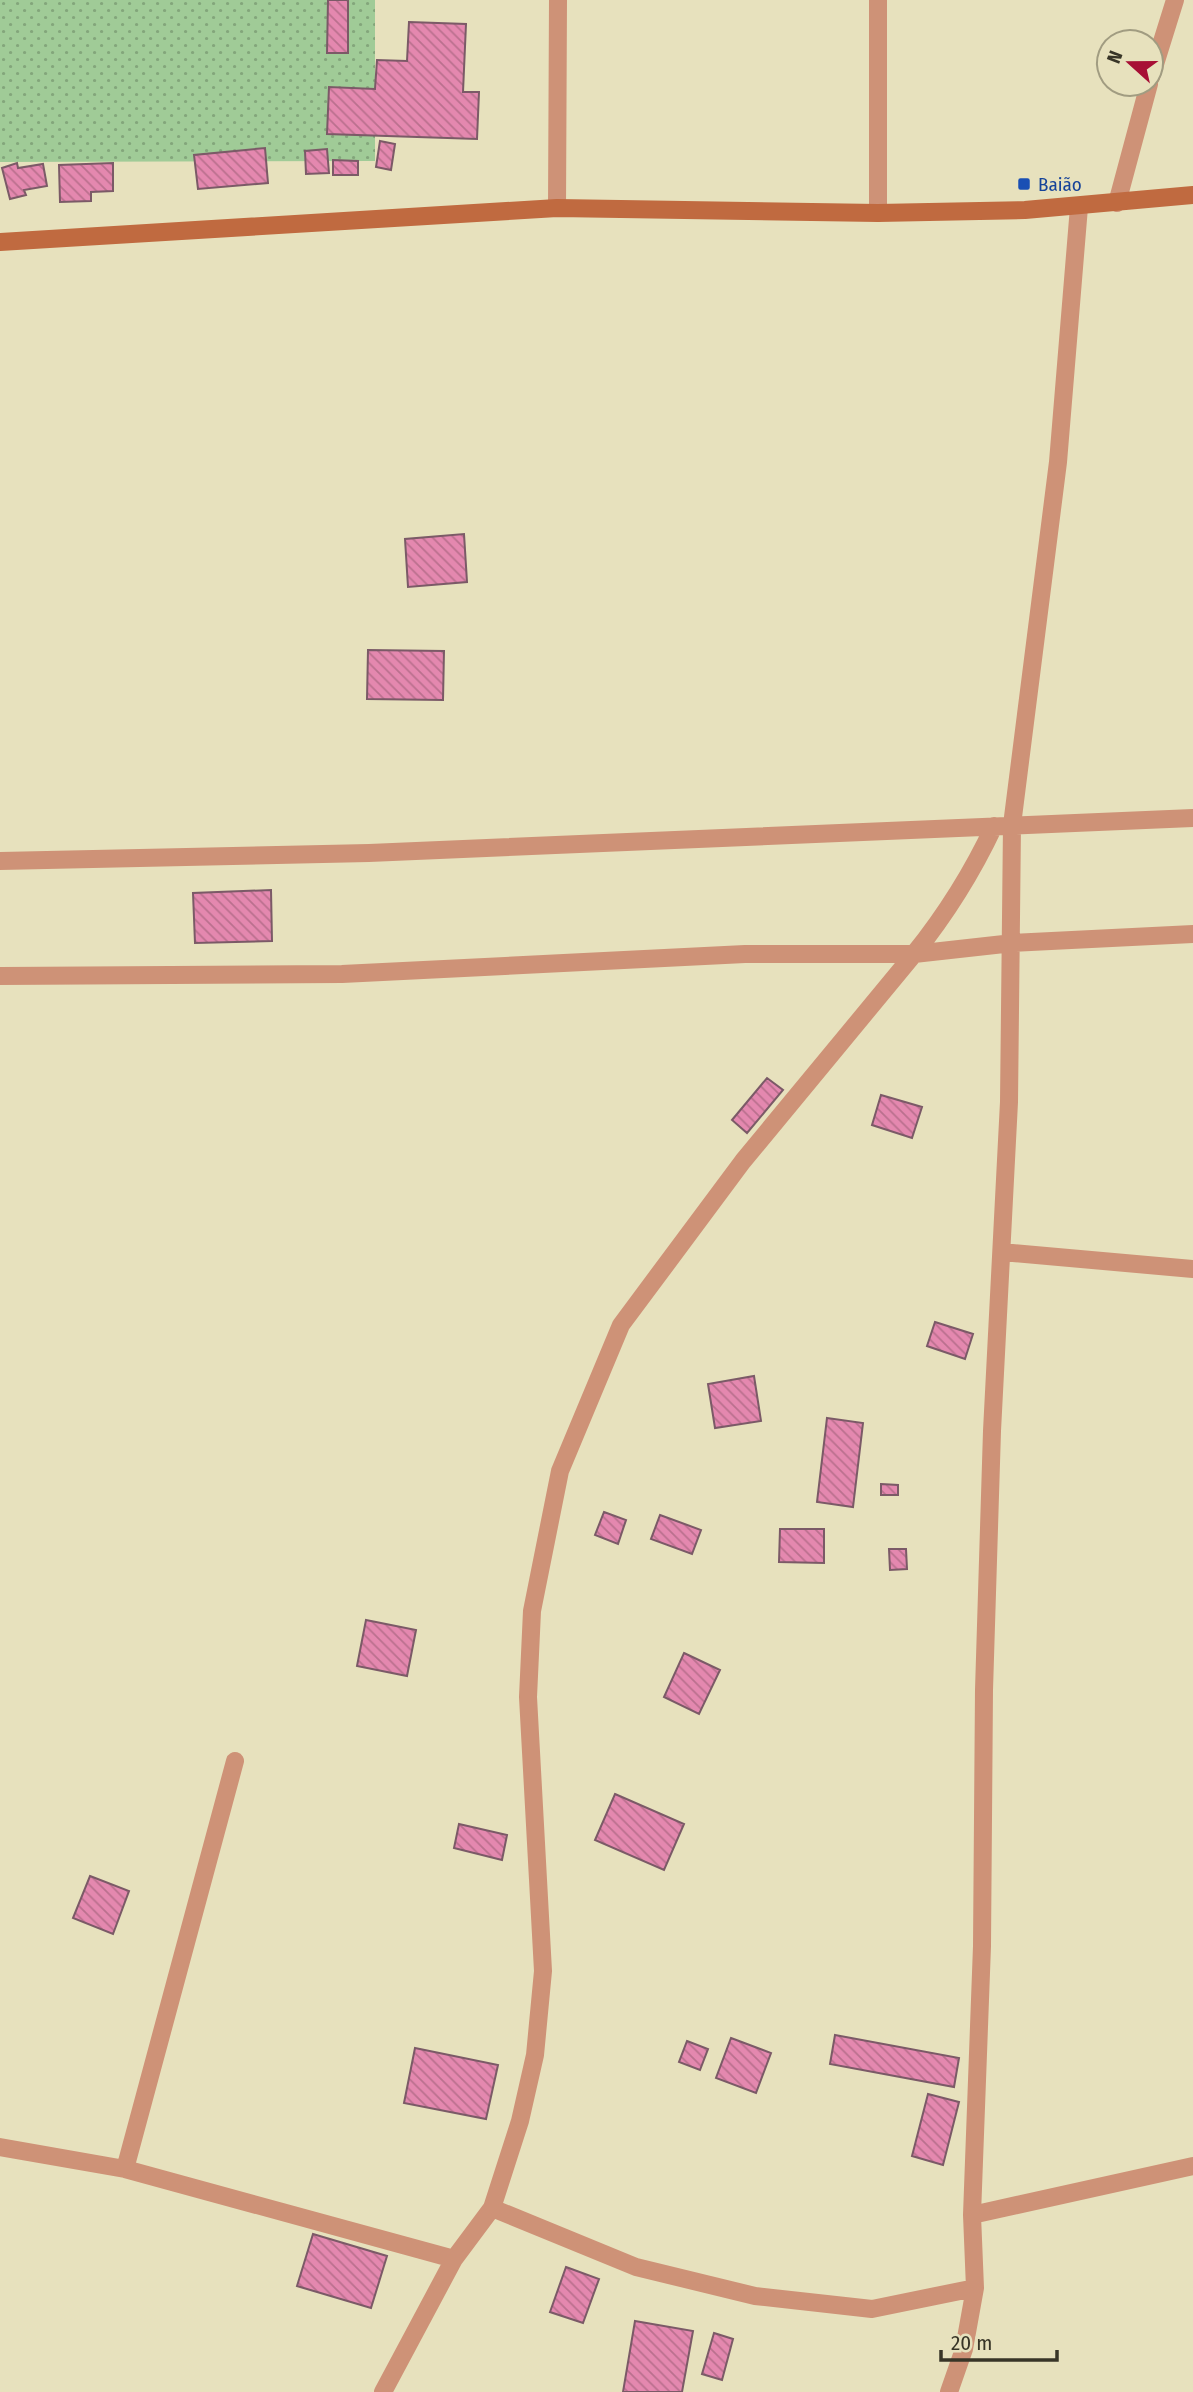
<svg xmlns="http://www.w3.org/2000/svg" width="1193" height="2392" viewBox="0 0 1193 2392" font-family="'Fira Sans Condensed',sans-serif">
  <defs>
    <pattern id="grass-dots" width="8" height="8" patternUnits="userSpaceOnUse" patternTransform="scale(1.75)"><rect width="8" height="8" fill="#a0cb97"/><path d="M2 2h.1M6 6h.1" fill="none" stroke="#83a67b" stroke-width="1.8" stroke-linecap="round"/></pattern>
    <pattern id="building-back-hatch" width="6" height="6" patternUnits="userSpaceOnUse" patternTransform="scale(1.75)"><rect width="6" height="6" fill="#e488af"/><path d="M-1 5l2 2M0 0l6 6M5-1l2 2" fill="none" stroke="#ba708e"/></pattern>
  </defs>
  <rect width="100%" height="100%" fill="#e7e1bd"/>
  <!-- grass -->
  <path fill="url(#grass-dots)" d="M0,0h375v161l-375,1z"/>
  <!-- building -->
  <path fill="url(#building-back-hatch)" stroke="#7b5a67" stroke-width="2" d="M328,0h20v53h-21z
    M409,22l57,2 -3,68h16l-2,47 -150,-5 2,-47 46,2 2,-29 30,1z
    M380,141l15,3 -4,26 -15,-3z
    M265,148l3,35 -70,6 -4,-34z
    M327,149l2,24 -23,1 -1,-23z
    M333,160l25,1v14h-25z
    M17,163l1,5 25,-4 4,22 -23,4 2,5 -16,4 -8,-31z
    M113,163v28l-22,1v9l-31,1 -1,-37z
    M464,534l3,48 -59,5 -3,-48z
    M368,650l76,1 -1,49 -76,-1z
    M271,890l1,51 -77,2 -2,-50z
    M767,1078l16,12 -36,43 -15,-13z
    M881,1095l41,12 -10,31 -40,-13z
    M935,1322l38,12 -8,25 -38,-13z
    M754,1376l7,45 -46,7 -7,-44z
    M827,1418l36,5 -10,84 -36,-5z
    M881,1484l17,1v10h-17z
    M604,1512l22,8 -8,24 -23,-9z
    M660,1515l41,15 -9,24 -41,-15z
    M780,1529h44v34l-45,-1z
    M889,1549h17l1,20 -17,1z
    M366,1620l50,10 -9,46 -50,-10z
    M684,1653l36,17 -21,44 -35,-17z
    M615,1794l69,30 -20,46 -69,-30z
    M459,1824l48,11 -5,25 -48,-12z
    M90,1876l39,15 -16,43 -40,-16z
    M835,2035l124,23 -5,29 -124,-23z
    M731,2038l40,15 -15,40 -40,-15z
    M687,2041l21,8 -8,21 -21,-8z
    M415,2048l83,17 -12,54 -82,-16z
    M928,2094l31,8 -16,63 -31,-9z
    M313,2234l74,22 -16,52 -74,-22z
    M566,2267l33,12 -16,44 -33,-11z
    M635,2321l58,10 -11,61h-59z
    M714,2333l19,6 -11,41 -20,-6z"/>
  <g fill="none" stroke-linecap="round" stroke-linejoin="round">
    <!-- minor -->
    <path stroke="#ce9277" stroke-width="18" d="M1151,77l24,-77
      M1117,203l32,-119
      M557,208l1,-208
      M878,213v-213
      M0,861l369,-8 824,-35
      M0,976l342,-2 403,-20h169c33,-41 58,-81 80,-128
      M1002,1252l191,17
      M0,2147l125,22 329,90
      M125,2169l110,-408
      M492,2208l144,59 119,29 117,13 103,-21
      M972,2215l221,-49
      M383,2392l71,-133 38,-51 28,-87 15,-66 8,-84 -15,-274 4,-86 28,-140 61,-146 122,-164 171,-207 99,-11 180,-9
      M949,2392l15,-43 11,-61 -3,-73 10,-269 2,-256 8,-259 17,-329 3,-277 46,-363 21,-255"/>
    <!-- secondary -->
    <path stroke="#c06a40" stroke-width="18" d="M0,242l557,-34 321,5 147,-3 168,-15"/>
  </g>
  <!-- markers -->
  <rect fill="#1a4fb4" stroke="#e7e1bd" stroke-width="2.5" x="1017" y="177" width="14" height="14" rx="3.5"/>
  <g text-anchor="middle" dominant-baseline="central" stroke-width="7" stroke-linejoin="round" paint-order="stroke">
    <!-- transit labels -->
    <g font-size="19" fill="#164399" stroke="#e7e1bd" text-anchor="start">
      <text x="1038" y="184">Baião</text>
    </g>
  </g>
  <!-- north arrow -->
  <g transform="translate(1130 63) rotate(291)"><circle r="33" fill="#e7e1bd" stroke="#a19c81" stroke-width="2"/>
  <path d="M0-5L12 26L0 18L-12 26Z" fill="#a70f35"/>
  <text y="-10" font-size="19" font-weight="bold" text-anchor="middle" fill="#383527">N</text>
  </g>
  <!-- scale -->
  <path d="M941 2350v10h116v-10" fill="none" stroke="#383527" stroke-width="3.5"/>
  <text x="951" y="2350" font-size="21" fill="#383527" stroke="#e7e1bd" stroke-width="5" paint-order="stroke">20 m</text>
</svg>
